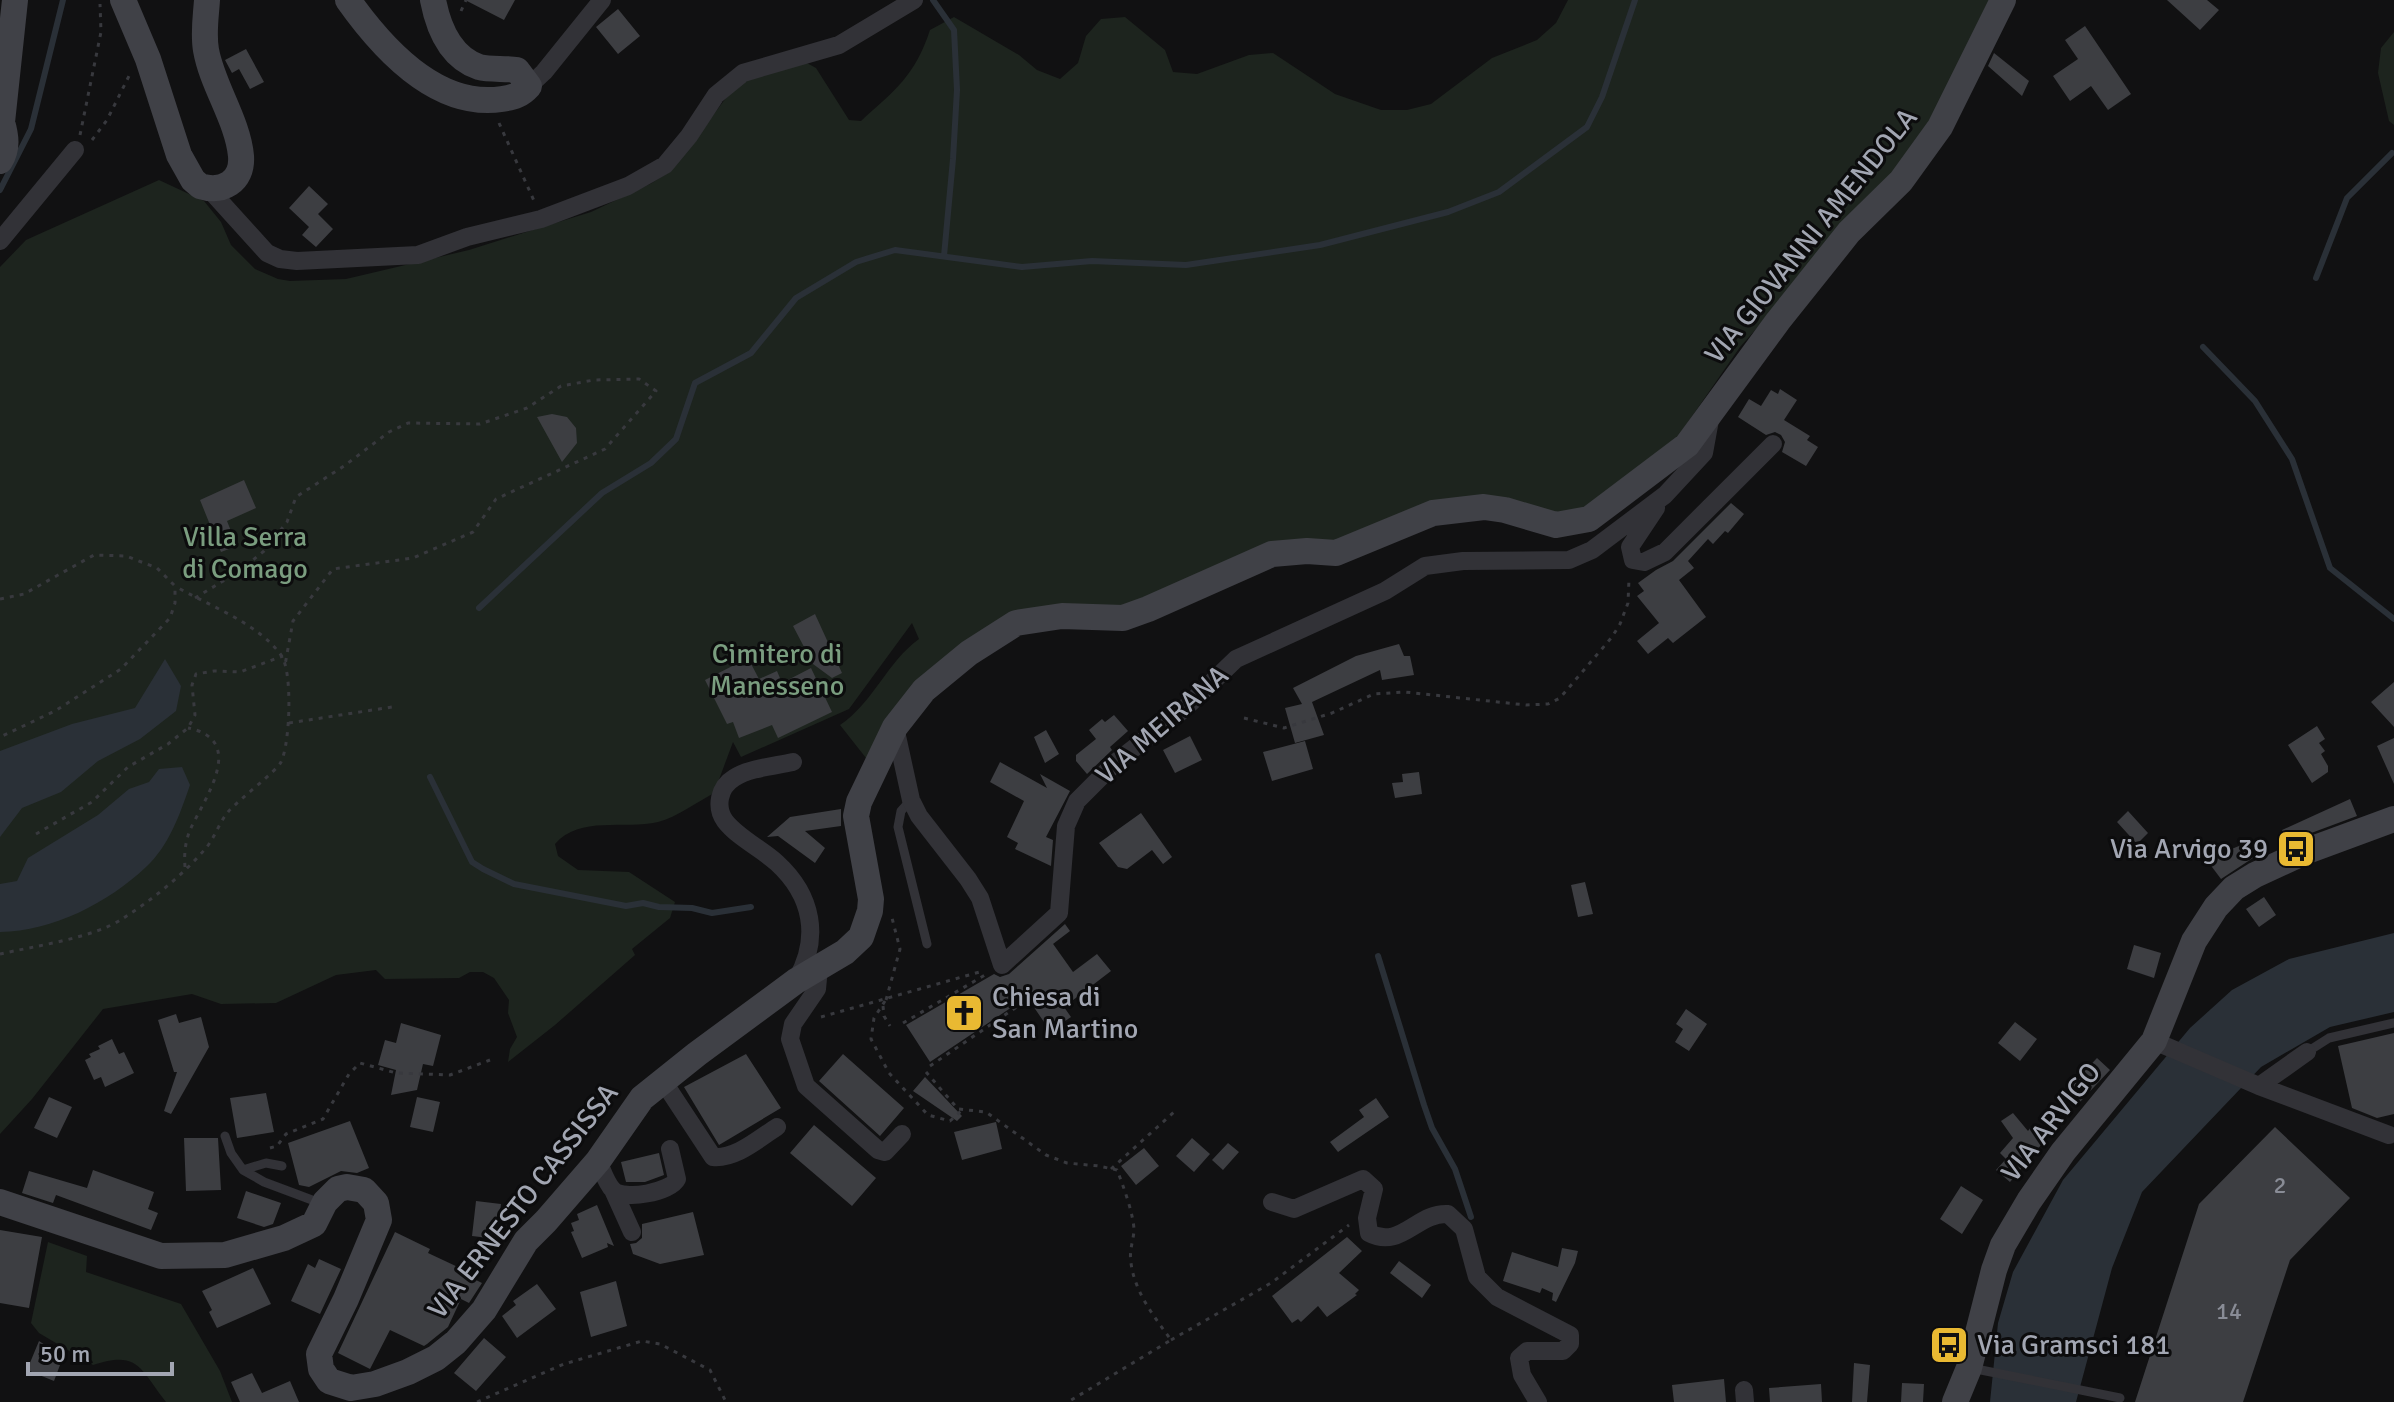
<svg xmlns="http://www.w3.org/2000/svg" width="2394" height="1402" viewBox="0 0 2394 1402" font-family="Signika,sans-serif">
  <rect width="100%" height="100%" fill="#111112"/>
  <!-- green -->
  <path fill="#1d241e" d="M1568,0h427l-86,158 -169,189 -72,104 -77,57 -25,9 -106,-18 -315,113 -112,-1 -167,147 -26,-33c33,-22 47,-63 79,-86l-7,-16 -63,86 -108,48 -8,-15 -19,51c-17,9 -37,24 -56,29 -34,8 -78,-7 -103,22l3,12 20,14 51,2 46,30 -5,16 -38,31 3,6 -80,70 -47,37 2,-13 7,-12 -9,-24 1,-13 -15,-22 -11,-6h-13l-11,6 -74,1 -9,-9 -40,5 -60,28 -55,1 -29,-10 -89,15 -71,90 -32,35v-867l26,-27 133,-60 45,21 17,21 10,23 24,24 23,10 12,2 56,-2 123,-29 70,-22 52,-16 59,-28 21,-13 64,-85 46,-22 24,-2 11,6 33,52 12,1c34,-31 54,-45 69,-91l24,-13 65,38 18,15 23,9 18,-16 8,-27 15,-17 24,-2 40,33 8,22 24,2 52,-19 24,-2 62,41 46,16h26l24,-6 61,-46 45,-18 19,-17z
    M2394,32v93l-5,-4 -11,-48 3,-25z
    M48,1242l39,14 -1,16 95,32 39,67 12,31h-66c-26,-33 -27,-52 -73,-37l-54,-32 -8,-10z"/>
  <!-- water -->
  <path fill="#2a3037" d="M165,659l16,27 -5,25 -36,28 -42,22 -37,31 -39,16 -22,29v-86l72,-27 63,-16z
    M182,767l8,18c-10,29 -21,61 -44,82 -38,36 -93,64 -146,65v-48l17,-3 11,-23 70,-43 31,-26 20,-7 10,-13z
    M2394,933v79l-64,15 -69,40 -119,125 -30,76 -36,134h-86l8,-79 15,-51 50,-92 127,-152 42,-38 57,-31z"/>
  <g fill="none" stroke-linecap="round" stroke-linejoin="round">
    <!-- stream -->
    <path stroke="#2a3037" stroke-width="6" d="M933,0l21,30 3,60 -4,69 -9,97
      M0,190l31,-61 32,-129
      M2316,278l31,-80 45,-45
      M2203,347l52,54 37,58 38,109 64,51
      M479,608l123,-115 49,-30 25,-24 19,-56 56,-30 45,-55 60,-36 39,-12 127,17 70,-6 94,4 134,-20 128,-33 51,-20 88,-65 15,-30 33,-97
      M430,777l42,85 11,7 31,15 112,22 17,-3 16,4 33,1 20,5 39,-6
      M1378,956l46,149 8,23 23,41 16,48"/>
  </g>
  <!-- building -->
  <path fill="#3d3e42" d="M465,0h50l-11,20z
    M2167,0h40l12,10 -19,20z
    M618,9l22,27 -22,18 -22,-27z
    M2085,26l46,68 -23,16 -17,-24 -21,15 -17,-25 25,-17 -13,-19z
    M246,49l18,33 -14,7 -11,-20 -7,4 -7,-13z
    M1994,53l35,28 -7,15 -34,-30z
    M309,186l19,18 -10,10 15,15 -17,18 -14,-12 7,-8 -20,-19z
    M1780,389l17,11 -13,20 26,16 -3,4 11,7 -12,19 -24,-14 3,-10 -4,-7 -6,-3 -9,3 -28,-18 11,-18 12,7 10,-16 7,4z
    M552,414l15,3 9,11 1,15 -15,19 -25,-45z
    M244,480l12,28 -29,13 10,25 -16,6 -21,-52z
    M1731,503l13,11 -16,19 -3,-2 -12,13 -5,-5 -20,22 6,7 -15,12 27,37 -33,26 -5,-5 -20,16 -11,-13 22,-18 -22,-27 7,-5 -6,-8 18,-13 17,-9z
    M815,614l27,59 -10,5 -19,-14 -20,-38z
    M1399,644l5,12h6l4,19 -32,5 -2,-10 -68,32 12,33 -29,8 -10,-35 17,-4 -9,-16 63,-32z
    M748,658l11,21 18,-8 5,12 29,-15 21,44 -54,26 -6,-13 -33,13 -6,-16 -6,2 -22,-44z
    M2394,682v45l-23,-25z
    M1114,715l14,16 -18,16 2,3 -25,24 -11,-13v-6l20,-16 -7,-9 13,-11 3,3z
    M2317,726l8,13 -6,4 6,8 -4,3 7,12v6l-16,11 -24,-38z
    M1046,730l13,24 -14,9 -11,-26z
    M1190,736l12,24 -27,13 -12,-23z
    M2394,738v46l-17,-38z
    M1305,741l8,28 -41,12 -9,-29z
    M1000,762l47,26 -7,-14 30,17 -24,46 7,3 -2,26 -36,-17 3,-6 -11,-6 17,-36 -34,-19z
    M1419,772l3,22 -27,4 -3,-15 11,-1 -1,-8z
    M2350,799l7,17 -70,26 -5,-12z
    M841,809v17l-36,5 20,17 -10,15 -37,-27 -11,1 23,-20z
    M2128,811l20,22 -11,11 -20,-22z
    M1141,813l31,44 -9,7 -11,-14 -25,19 -9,-2 -19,-24z
    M2244,844l9,14 -32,21 -12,-16 15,-11z
    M1585,882l8,32 -15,3 -7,-32z
    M2264,897l12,18 -17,12 -13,-18z
    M1065,924l5,7 -17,13 -2,-3 22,31 24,-18 14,17 -47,36 7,10 -16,11 -7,-9 -4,3 -17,-25 -97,65 -24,-37 88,-51 6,3 9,-3z
    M2134,945l27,8 -7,25 -27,-9z
    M1686,1009l21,15 -18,27 -14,-9 8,-13 -7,-5z
    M176,1014l3,9 22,-6 8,30 -38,67 -7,-3 13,-39h-3l-16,-52z
    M2015,1022l22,17 -17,22 -22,-18z
    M401,1023l40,12 -8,31 -10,-2 -6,26 -26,5 5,-25 -18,-5 7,-25 11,3z
    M2394,1033v81l-17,4 -25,-10 -14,-62z
    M112,1039l7,15 5,-2 10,21 -29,14 -4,-10 -7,3 -9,-20 6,-3 -2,-3 11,-5 -2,-3z
    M746,1054l35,54 -62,37 -35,-58z
    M843,1054l61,54 -24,28 -61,-55z
    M2097,1058l13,12 -31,33 -13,-12z
    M925,1077l37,39 -5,5 -44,-30z
    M266,1093l8,39 -37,6 -7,-40z
    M49,1097l23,10 -15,31 -23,-10z
    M417,1097l23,5 -7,30 -23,-5z
    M1376,1098l13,19 -51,35 -8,-10 34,-25 -5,-7z
    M2013,1113l15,18 3,-4 15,12 -36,43 -14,-12 10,-11 -6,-6 13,-15 -12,-17z
    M350,1121l19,47 -12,5 -16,-2 -32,16 -10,-2 -11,-42z
    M996,1122l6,27 -40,11 -8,-28z
    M814,1125l62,53 -24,28 -62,-53z
    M2275,1127l75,71 -60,62 -47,142h-108l64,-198z
    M184,1138h34l3,52 -35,1z
    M1192,1138l18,16 -16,18 -18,-16z
    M1228,1143l11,9 -16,18 -11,-10z
    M1144,1148l15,18 -23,19 -15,-19z
    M659,1153l5,22 -19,7h-19l-5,-20z
    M93,1170l61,22 -6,17 10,4 -7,17 -95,-35 -3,8 -31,-10 7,-22 58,17z
    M1961,1186l22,14 -21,34 -22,-15z
    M246,1191l35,12 -8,21 -9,3 -27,-9z
    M476,1201l25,3 -4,35 -25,-3z
    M597,1205l17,41 -7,-3 1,4 -26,11 -11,-26 3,-1 -3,-8 8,-3 -2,-6z
    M693,1212l11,43 -44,9 -27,-10 -3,-10 6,-1 6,-5v-14z
    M0,1230l42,7 -13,71 -29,-5z
    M395,1232l35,17 -2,4 32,15 -2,3 24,12 -13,20 -8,-4 -13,28 -21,17 -3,2 -34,-16 -20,39 -32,-16z
    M1347,1237l15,14 -23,22 20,17 -4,4 2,1 -30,22 -9,-11 -17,16 -3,-3 -6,4 -20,-27z
    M1562,1248l16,3 -3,12 -19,39 -4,-2 1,-7 -11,-5 -2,5 -37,-12 9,-29 46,15z
    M319,1259l22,10 -21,45 -29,-13 17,-37 7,4z
    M1399,1261l32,24 -9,13 -32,-25z
    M253,1268l18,36 -54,24 -8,-16 3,-2 -10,-19z
    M616,1281l11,45 -36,11 -11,-45z
    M537,1284l19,25 -39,29 -15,-22 14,-11 -3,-4z
    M484,1338l22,19 -30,34 -22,-18z
    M39,1341l24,16 -9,24 -27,-11z
    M1854,1363l16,2 -3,37h-15z
    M252,1373l10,20 28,-12 9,21h-59l-9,-20z
    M1724,1379l2,23h-52l-2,-17z
    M1902,1383l22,1 -1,18h-22z
    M1821,1384l1,18h-52l-1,-14z"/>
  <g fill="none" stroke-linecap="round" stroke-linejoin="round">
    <!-- path -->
    <path stroke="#38393e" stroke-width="3" stroke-dasharray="4 6" stroke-linecap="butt" d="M461,11l5,-11
      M499,123l36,80
      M80,135l21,-103 -1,-28
      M92,140l15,-20 23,-46
      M195,598l43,-26 26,-21 23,-29 9,-25 48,-31 45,-34 19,-9 72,1 47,-16 34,-22 33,-6 45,-1 17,12 -51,58 -109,50 -23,33 -60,26 -80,11 -40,52 -8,44
      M0,599l24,-5 70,-39 32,1 31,12 18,18v17l-5,15 -49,51 -66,42 -55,26
      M1244,718l40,10 48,-15 42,-19 31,-2 121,13 22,-1 12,-6 52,-61 8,-13 8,-21 1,-24
      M289,723l103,-16
      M36,834l56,-32 36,-35 40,-23 20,-16 7,-13 -3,-30 4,-11 18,-3 26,1 43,-16
      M185,867c-1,-13 0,-24 5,-37 14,-31 58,-90 -2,-102
      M0,954c35,-8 93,-16 122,-35 30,-19 61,-44 84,-71 9,-11 13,-25 22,-36 11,-13 48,-40 53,-50 9,-18 12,-91 0,-107 -23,-32 -72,-49 -106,-69
      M886,1000l14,-51 -8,-31
      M885,1001l-11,17 -3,21 18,34 39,42 22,6 12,-11
      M883,1006l1,10 6,10
      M821,1017l162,-46
      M903,1023l82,-48
      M930,1066l94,-64 -14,-22
      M926,1072l32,37 28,3 60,43 21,8 32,3 18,4c6,15 17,45 17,61 -1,11 -5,20 -3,32 4,30 23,53 40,77l-103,62
      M270,1148l7,-2 9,-12 37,-15 26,-45 11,-11 36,10 54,2 40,-15
      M1111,1169l63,-57
      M1171,1340l100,-57 78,-58
      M477,1402l87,-38 78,-23 18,3 50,26 16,32"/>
    <!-- lane -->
    <path stroke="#323237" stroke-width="9" d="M911,800l-10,11 -3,16 29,117
      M2307,1052l22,-14 65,-15
      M225,1136l6,17 12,17 23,-7 16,3
      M243,1170l21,12 56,21
      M1971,1368l149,30"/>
    <!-- street -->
    <path stroke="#323237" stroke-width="18" d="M529,86l15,-14 58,-72
      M209,189l58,64 13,6 17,2 121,-6 49,-18 74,-18 87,-33 37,-21 24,-29 27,-41 27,-22 96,-28 75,-45
      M0,241l75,-91
      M1656,508l-26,39 3,13 11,2 21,-10 108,-108
      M895,727l16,73 8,16 49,63 12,19 22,67 57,-52 7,-87 11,-25 39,-39 67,-52 53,-51 149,-68 40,-25 38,-5 106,-1 23,-10 73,-55 39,-42 6,-33
      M793,762c-18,4 -44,6 -59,16 -15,9 -19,29 -9,43 13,17 37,28 52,42 36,33 43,75 20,116
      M819,968l-2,21 -24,35 -3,15 16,47 72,64 7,2 17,-18
      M2154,1041l105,45 130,49
      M663,1081l50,76c23,2 45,-18 64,-30
      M2259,1086l48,-34
      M598,1161c4,8 8,22 15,29 11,11 58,2 64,-11l-7,-30
      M613,1190l19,42
      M1272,1202l22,7 69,-30 11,10 -7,29 2,15c32,17 48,-21 79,-19l16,15 13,48 20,20 73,38v9l-7,7h-36l-8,7 3,17 16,27
      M1744,1390l1,12"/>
    <!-- secondary -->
    <path stroke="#404147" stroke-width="26" d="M123,0l25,59 31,96 14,25 7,6c22,7 43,-4 41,-30 -3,-35 -29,-71 -35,-106 -3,-17 0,-34 1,-50
      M348,0c34,48 89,109 154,99 12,-2 19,-4 27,-13l-12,-16c-12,-2 -27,0 -38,-3 -29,-10 -41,-41 -46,-67
      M0,161c8,-13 6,-25 2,-39l13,-122
      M0,1202l161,54 64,-1 59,-17 30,-14 11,-22 13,-13 9,-2 17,3 12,13 3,17 -33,79 -27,55 2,15 8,12 22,7 24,-4 33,-12 28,-14 20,-16 28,-32 42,-69 20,-20 52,-60 44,-63 55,-44 99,-73 49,-29 16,-15 9,-26 1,-12 -15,-83 3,-14 36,-75 29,-37 45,-37 47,-30 46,-7 61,2 25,-9 124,-55 35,-3 29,2 97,-40 51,-6 21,3 51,15 33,-6 98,-74 91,-124 71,-89 52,-51 39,-54 63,-127
      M1955,1402l14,-34 25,-98 9,-25 26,-44 34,-49 91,-111 40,-100 22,-34 18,-19 21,-13 52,-24 87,-32"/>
  </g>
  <!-- icons -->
  <defs>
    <g id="bus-square" transform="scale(2)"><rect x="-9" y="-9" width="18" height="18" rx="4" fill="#e9b932" stroke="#0c0c0d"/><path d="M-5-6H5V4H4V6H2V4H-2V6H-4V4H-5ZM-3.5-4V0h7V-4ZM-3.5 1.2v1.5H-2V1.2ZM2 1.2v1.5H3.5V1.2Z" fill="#111"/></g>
    <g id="church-square" transform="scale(2)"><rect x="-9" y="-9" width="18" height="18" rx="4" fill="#e9b932" stroke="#0c0c0d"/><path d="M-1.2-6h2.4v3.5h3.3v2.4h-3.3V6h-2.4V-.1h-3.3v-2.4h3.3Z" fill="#111"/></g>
  </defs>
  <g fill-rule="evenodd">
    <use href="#bus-square" x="2296" y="849"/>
    <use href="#church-square" x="964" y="1013"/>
    <use href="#bus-square" x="1949" y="1345"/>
  </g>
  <g text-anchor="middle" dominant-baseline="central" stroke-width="6" stroke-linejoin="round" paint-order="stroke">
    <!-- number labels -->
    <g font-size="24" fill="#898c96">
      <text x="2280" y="1185">2</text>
      <text x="2229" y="1311">14</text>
    </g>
    <!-- street labels -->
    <g font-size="28" fill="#a2a6b2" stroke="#0c0c0d">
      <text transform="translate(1811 236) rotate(-51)">VIA GIOVANNI AMENDOLA</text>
      <text transform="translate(1162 725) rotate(-41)">VIA MEIRANA</text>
      <text transform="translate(2051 1122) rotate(-52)">VIA ARVIGO</text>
      <text transform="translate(523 1201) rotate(-52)">VIA ERNESTO CASSISSA</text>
    </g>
    <!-- park labels -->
    <g font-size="28" fill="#7a9d7f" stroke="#0c0c0d">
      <text x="245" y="537">Villa Serra<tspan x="245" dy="32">di Comago</tspan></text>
      <text x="777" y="654">Cimitero di<tspan x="777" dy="32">Manesseno</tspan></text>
    </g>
    <!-- poi labels -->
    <g font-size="28" fill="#a2a6b2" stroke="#0c0c0d" text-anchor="start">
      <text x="2268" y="849" text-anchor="end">Via Arvigo 39</text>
      <text x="992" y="997">Chiesa di<tspan x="992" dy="32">San Martino</tspan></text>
      <text x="1977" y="1345">Via Gramsci 181</text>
    </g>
  </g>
  <!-- scale -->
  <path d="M28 1362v12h144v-12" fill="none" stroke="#a2a6b2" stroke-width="4"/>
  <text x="40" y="1362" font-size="24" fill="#a2a6b2" stroke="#0c0c0d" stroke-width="6" paint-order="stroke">50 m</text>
</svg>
